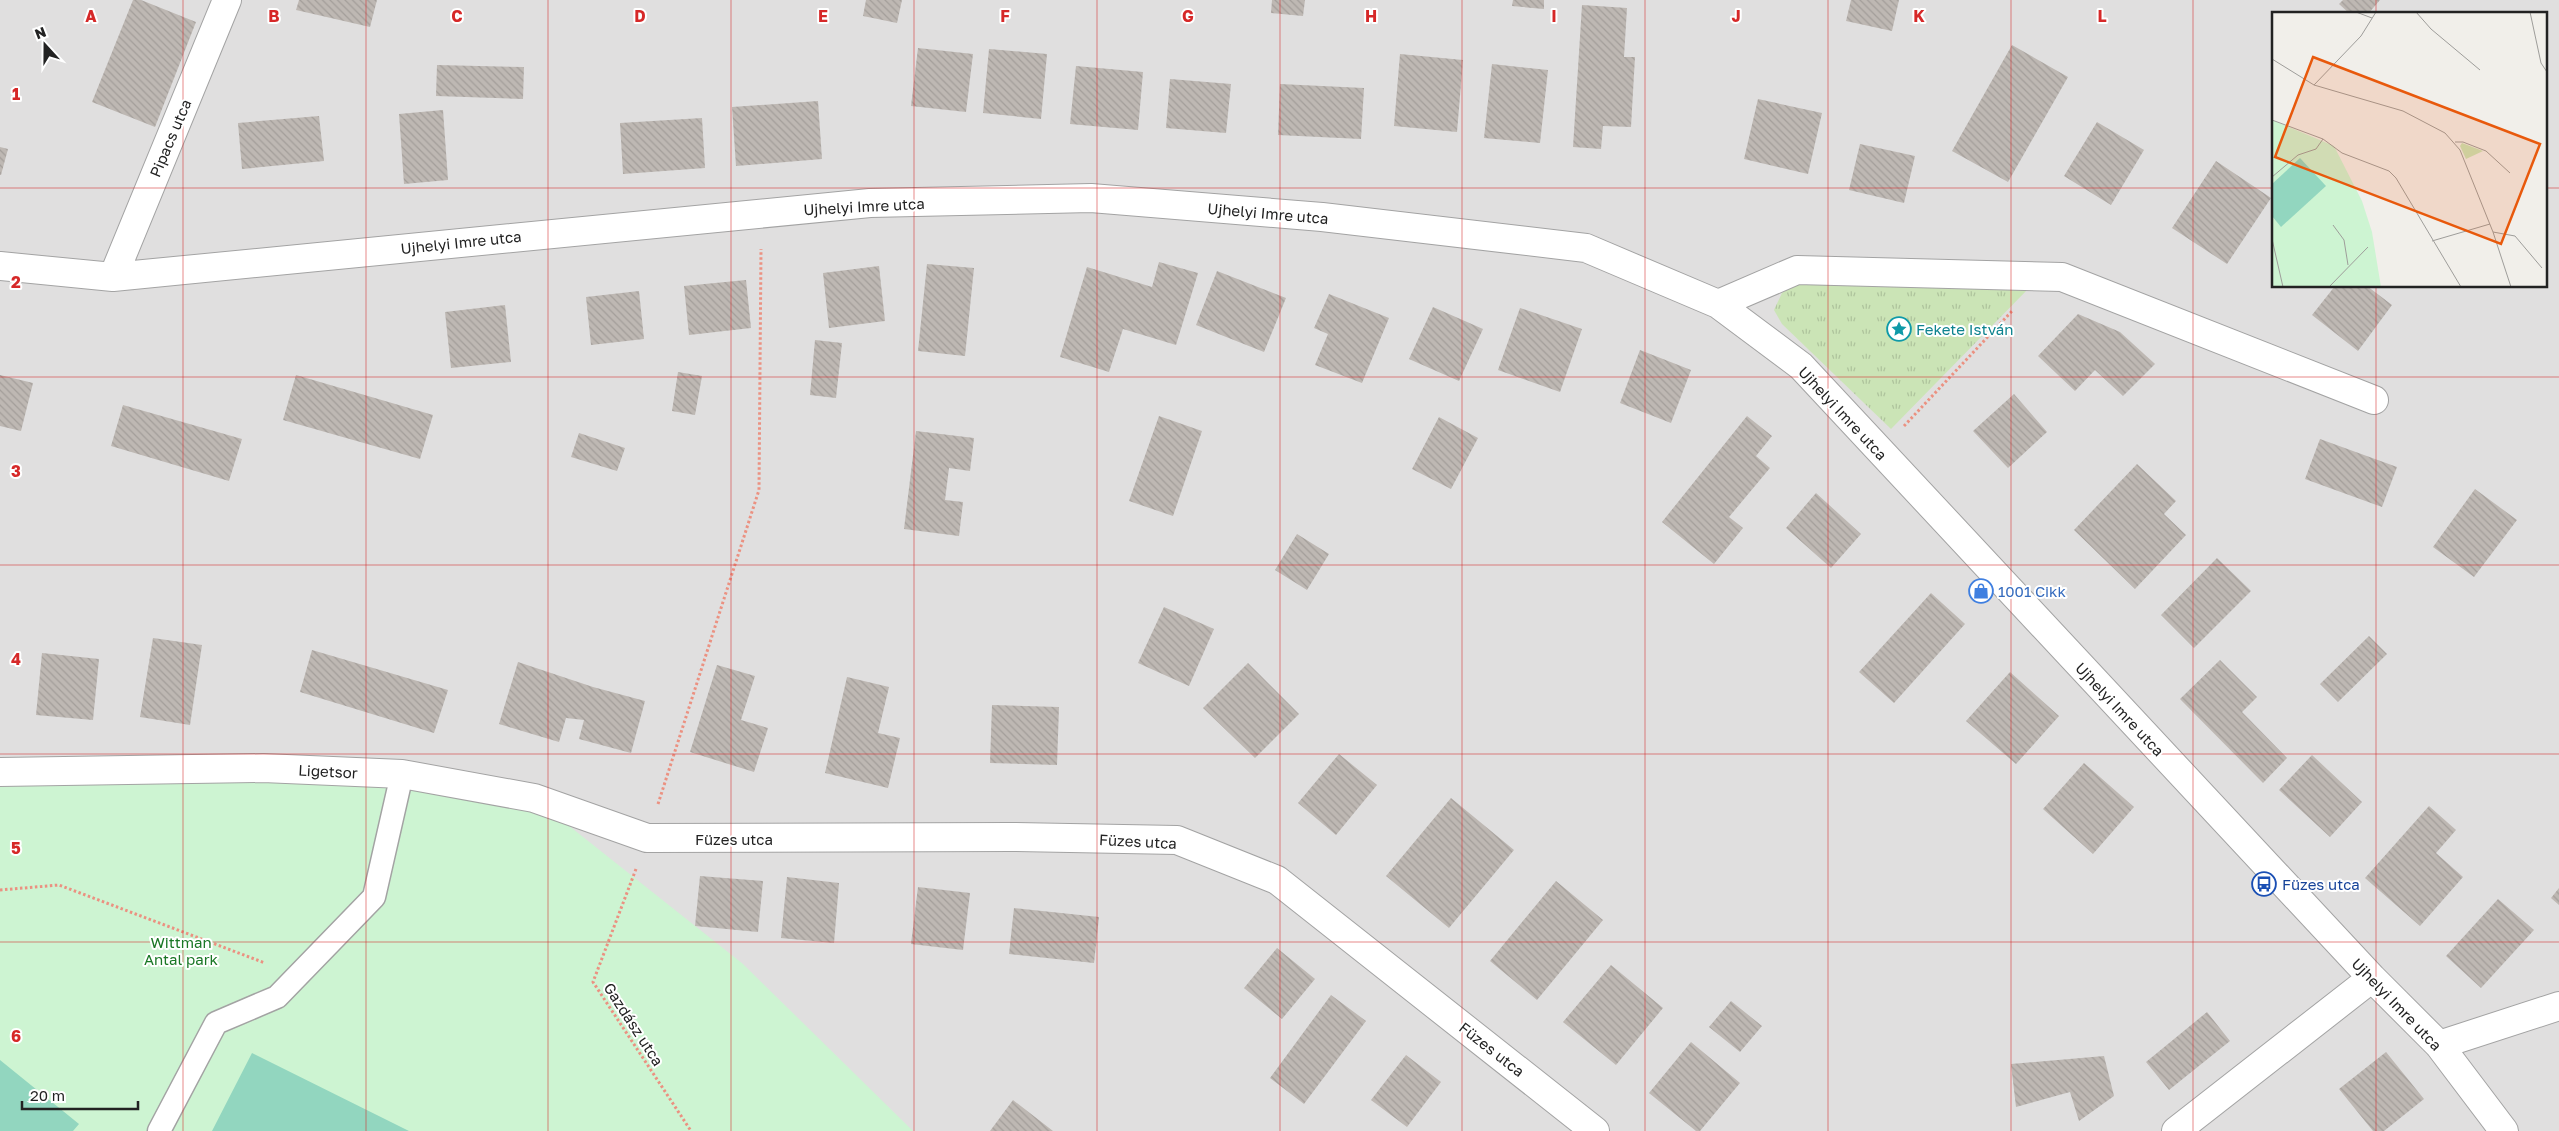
<svg xmlns="http://www.w3.org/2000/svg" width="2559" height="1131" viewBox="0 0 2559 1131" font-family="'Golos Text',sans-serif">
  <defs>
    <pattern id="grass-tufts" width="24" height="20" patternUnits="userSpaceOnUse" patternTransform="scale(1.25)"><rect width="24" height="20" fill="#cbe4b6"/><path d="M3 7l-1-3M5 7V3M7 7l1-3M15 17l-1-3M17 17v-4M19 17l1-3" fill="none" stroke="#aec39c"/></pattern>
    <pattern id="building-back-hatch" width="6" height="6" patternUnits="userSpaceOnUse" patternTransform="scale(1.25)"><rect width="6" height="6" fill="#beb8b3"/><path d="M-1 5l2 2M0 0l6 6M5-1l2 2" fill="none" stroke="#a39e9a"/></pattern>
  </defs>
  <rect width="100%" height="100%" fill="#f1efea"/>
  <!-- residential -->
  <path fill="#e0dfdf" fill-rule="evenodd" d="M0,0h2559v1131h-2559zM2273,14h272v272h-272z"/>
  <!-- grass -->
  <path fill="url(#grass-tufts)" d="M1791,284l239,3 -139,142 -109,-105 -8,-14 8,-17z"/>
  <!-- park -->
  <path fill="#cdf4d2" d="M166,768l368,30 209,166 170,167h-913v-359z"/>
  <!-- pitch -->
  <path fill="#92d6bf" d="M252,1053l157,78h-197z
    M0,1060l79,64 -6,7h-73z"/>
  <!-- building -->
  <path fill="url(#building-back-hatch)" d="M133,0h8l55,22 -41,105 -63,-25z
    M299,0h78l-7,27 -74,-17z
    M866,0h36l-5,23 -34,-7z
    M1272,0h33l-2,16 -32,-3z
    M1513,0h31v9l-32,-3z
    M1851,0h48l-7,31 -46,-10z
    M2343,0h37l-12,14h-18l-11,-10z
    M1582,5l45,3 -3,49h11l-4,70 -28,-1 -2,23 -28,-2z
    M2012,45l56,32 -60,105 -56,-31z
    M918,48l55,6 -7,58 -55,-6z
    M989,49l58,5 -6,65 -58,-6z
    M1400,54l63,6 -6,72 -63,-6z
    M1492,64l56,6 -8,73 -56,-5z
    M437,65l87,2 -1,32 -87,-3z
    M1076,66l67,6 -5,58 -68,-6z
    M1170,79l61,5 -5,49 -60,-5z
    M1280,84l84,4 -3,51 -83,-4z
    M1758,99l64,14 -14,61 -64,-15z
    M818,101l4,58 -86,7 -4,-59z
    M443,110l5,70 -44,4 -5,-70z
    M319,116l5,45 -82,8 -4,-46z
    M702,118l3,50 -82,6 -3,-51z
    M2097,122l47,28 -33,55 -47,-29z
    M1860,144l55,12 -11,47 -55,-13z
    M0,147l8,2 -7,26h-1z
    M2216,161l55,37 -44,66 -55,-36z
    M1159,262l39,11 -22,72 -53,-16 -14,43 -49,-15 27,-90 65,20z
    M927,264l47,4 -9,88 -47,-5z
    M879,266l6,55 -56,7 -6,-55z
    M1217,271l69,27 -22,54 -68,-27z
    M746,280l5,48 -62,7 -5,-49z
    M2335,286h32l25,19 -34,46 -46,-36z
    M639,291l5,48 -53,6 -5,-48z
    M1329,294l60,24 -27,65 -47,-18 13,-31 -14,-6z
    M505,305l6,57 -60,6 -6,-56z
    M1433,307l50,22 -24,52 -50,-22z
    M1520,308l62,21 -22,63 -62,-22z
    M2078,314l42,18 35,32 -32,32 -28,-26 -20,21 -37,-35z
    M815,340l27,3 -6,55 -26,-3z
    M1640,350l51,20 -20,53 -51,-20z
    M678,372l24,4 -7,39 -23,-4z
    M0,375l33,8 -12,48 -21,-5z
    M296,375l137,40 -13,44 -137,-39z
    M2014,394l33,38 -39,36 -35,-37z
    M123,405l119,34 -13,42 -118,-35z
    M1159,416l43,15 -29,85 -44,-15z
    M1747,416l25,20 -16,20 14,12 -41,49 14,11 -29,36 -52,-42z
    M1439,417l39,21 -27,51 -39,-20z
    M916,431l58,7 -4,33 -21,-3 -4,32 18,2 -4,34 -55,-7z
    M579,433l46,15 -8,23 -46,-14z
    M2320,439l77,28 -15,40 -77,-28z
    M2137,464l39,37 -12,13 22,21 -51,54 -61,-59z
    M2475,489l42,31 -43,57 -41,-30z
    M1816,493l45,41 -30,34 -45,-40z
    M1297,534l32,20 -22,36 -32,-20z
    M2217,558l34,33 -57,57 -33,-33z
    M1931,593l34,31 -71,79 -35,-31z
    M1164,607l50,22 -25,57 -51,-23z
    M2369,636l18,18 -49,48 -18,-18z
    M153,638l49,7 -12,80 -50,-8z
    M312,650l136,40 -14,43 -134,-41z
    M42,653l57,6 -6,61 -57,-5z
    M2220,660l37,37 -15,15 45,46 -24,25 -83,-84z
    M518,662l75,25 52,14 -14,52 -52,-14 5,-19 -18,-2 -7,24 -60,-18z
    M1248,663l51,51 -44,44 -52,-50z
    M717,665l38,11 -14,44 27,8 -14,44 -64,-20z
    M2010,672l49,44 -43,48 -50,-43z
    M847,677l42,10 -11,46 22,5 -12,50 -63,-15z
    M992,705l67,2 -2,58 -67,-2z
    M1339,754l38,31 -41,50 -38,-32z
    M2312,755l50,47 -32,35 -51,-47z
    M2084,763l50,44 -41,47 -50,-45z
    M1451,798l63,52 -65,78 -63,-52z
    M2429,806l27,24 -20,23 27,24 -43,49 -55,-48z
    M700,876l63,5 -5,51 -63,-6z
    M787,877l52,6 -5,60 -53,-5z
    M1556,881l47,39 -66,80 -47,-39z
    M918,887l52,6 -7,57 -52,-6z
    M2559,888v17l-8,-7z
    M2498,899l36,31 -53,58 -35,-32z
    M1014,908l85,9 -5,46 -85,-9z
    M1277,948l38,31 -33,40 -38,-31z
    M1611,965l52,43 -47,57 -53,-43z
    M1331,995l35,26 -62,83 -34,-26z
    M1731,1001l31,25 -22,26 -31,-25z
    M2207,1012l23,29 -61,49 -23,-28z
    M1691,1042l49,41 -40,48h-4l-47,-38z
    M2386,1052l38,47 -40,32h-11l-34,-42z
    M1406,1055l35,27 -34,45 -36,-27z
    M2104,1056l10,40 -35,25 -9,-29 -54,15 -5,-43z
    M1013,1100l40,31h-63z"/>
  <g fill="none" stroke-linecap="round" stroke-linejoin="round">
    <!-- service casing -->
    <g stroke="#a3a3a3" stroke-width="25">
      <path id="service" d="M159,1131l57,-108 61,-26 97,-100 28,-123"/>
    </g>
    <!-- minor casing -->
    <g stroke="#a3a3a3" stroke-width="30">
      <path id="minor" d="M0,266l113,11 757,-74 221,-5 231,19 264,31 132,56 83,62 571,612 67,67 65,86
        M113,277l114,-277
        M1718,304l79,-34 265,7 312,123
        M0,772l263,-4 139,6 132,24 113,40 365,-1 165,3 100,40 318,251
        M2439,1045l120,-39
        M2176,1131l196,-153"/>
    </g>
    <!-- path -->
    <path stroke="#eb9181" stroke-width="3" stroke-dasharray="2.5 2.5" stroke-linecap="butt" d="M1904,426l109,-116
      M658,804l101,-314 2,-241
      M636,869l-43,113 98,149
      M0,890l59,-5 206,78"/>
    <!-- service -->
    <use href="#service" stroke="#fff" stroke-width="22"/>
    <!-- minor -->
    <use href="#minor" stroke="#fff" stroke-width="28"/>
  </g>
  <!-- grid -->
  <path fill="none" stroke="#d62828" stroke-width="1" stroke-opacity="0.55" d="M183,0v1131M366,0v1131M548,0v1131M731,0v1131M914,0v1131M1097,0v1131M1280,0v1131M1462,0v1131M1645,0v1131M1828,0v1131M2011,0v1131M2193,0v1131M2376,0v14M0,188h2273M2545,188h14M2376,286v845M0,377h2559M0,565h2559M0,754h2559M0,942h2559"/>
  <!-- icons -->
  <defs>
    <g id="sight-ring" transform="scale(1.25)"><circle r="9.5" fill="#fff" stroke="#0f9aa8" stroke-width="1.5"/><path d="M0-6L1.8-2.2L6-1.7L2.9 1.2L3.7 5.4L0 3.3L-3.7 5.4L-2.9 1.2L-6-1.7L-1.8-2.2Z" fill="#0f9aa8"/></g>
    <g id="shop-ring" transform="scale(1.25)"><circle r="9.5" fill="#fff" stroke="#3f7fe0" stroke-width="1.5"/><path d="M-5-2.5h2.3a2.7 3.5 0 0 1 5.4 0H5L5.5 6h-11ZM-1.5-2.5h3a1.5 2.3 0 0 0-3 0Z" fill="#3f7fe0"/></g>
    <g id="bus-ring" transform="scale(1.25)"><circle r="9.5" fill="#fff" stroke="#1a4fb4" stroke-width="1.5"/><path d="M-5-6H5V4H4V6H2V4H-2V6H-4V4H-5ZM-3.5-4V0h7V-4ZM-3.5 1.2v1.5H-2V1.2ZM2 1.2v1.5H3.5V1.2Z" fill="#1a4fb4"/></g>
  </defs>
  <g fill-rule="evenodd">
    <use href="#sight-ring" x="1899" y="329"/>
    <use href="#shop-ring" x="1981" y="591"/>
    <use href="#bus-ring" x="2264" y="884"/>
  </g>
  <g text-anchor="middle" dominant-baseline="central" stroke-width="4" stroke-linejoin="round" paint-order="stroke">
    <!-- street labels -->
    <g font-size="15" fill="#222" stroke="#fff">
      <text transform="translate(170 138) rotate(-67)">Pipacs utca</text>
      <text transform="translate(864 206) rotate(-3)">Ujhelyi Imre utca</text>
      <text transform="translate(1268 213) rotate(5)">Ujhelyi Imre utca</text>
      <text transform="translate(461 242) rotate(-6)">Ujhelyi Imre utca</text>
      <text transform="translate(1843 413) rotate(47)">Ujhelyi Imre utca</text>
      <text transform="translate(2120 709) rotate(47)">Ujhelyi Imre utca</text>
      <text transform="translate(328 771) rotate(3)">Ligetsor</text>
      <text x="734" y="839">Füzes utca</text>
      <text transform="translate(1138 841) rotate(3)">Füzes utca</text>
      <text transform="translate(2397 1004) rotate(46)">Ujhelyi Imre utca</text>
      <text transform="translate(634 1024) rotate(57)">Gazdász utca</text>
      <text transform="translate(1492 1049) rotate(38)">Füzes utca</text>
    </g>
    <!-- culture labels -->
    <g font-size="15" fill="#0d838f" stroke="#fff" text-anchor="start">
      <text x="1916" y="329">Fekete István</text>
    </g>
    <!-- shop labels -->
    <g font-size="15" fill="#366cbe" stroke="#fff" text-anchor="start">
      <text x="1998" y="591">1001 Cikk</text>
    </g>
    <!-- transit labels -->
    <g font-size="15" fill="#164399" stroke="#fff" text-anchor="start">
      <text x="2282" y="884">Füzes utca</text>
    </g>
    <!-- park labels -->
    <g font-size="15" fill="#197725" stroke="#fff">
      <text x="181" y="942">Wittman<tspan x="181" dy="17">Antal park</tspan></text>
    </g>
  </g>
  <!-- overview -->
  <g transform="translate(2272 12)">
    <rect width="275" height="275" fill="#f1efea"/>
    <path d="M190,131l21,8 -17,8 -6,-13z" fill="#cbe4b6"/>
    <path d="M0,108l62,26 28,55 10,31 9,55h-109z" fill="#cdf4d2"/>
    <path d="M28,146l26,28 -45,41 -9,-11v-32z" fill="#92d6bf"/>
    <path fill="none" stroke="#9e9d9a" stroke-width="1" d="M84,0l16,6M144,0l15,17 49,41M258,0l11,51 6,9M0,47l42,26 89,26 42,22 15,17 33,82 18,55M42,73l47,-49 15,-24M0,108l51,19 19,14 47,18 7,7 65,109M183,130h8l23,9 24,22M0,165l26,-22 18,-6 7,-10M61,213l11,15 4,25M221,220l22,4 27,32M0,227l11,48M160,229l58,-17M57,275l39,-40"/>
    <path fill="#e8590c" fill-opacity="0.15" stroke="#e8590c" stroke-width="2.5" d="M41,45l227,87 -39,100 -226,-87z"/>
    <rect width="275" height="275" fill="none" stroke="#222" stroke-width="2.5"/>
  </g>
  <g font-size="16" text-anchor="middle" font-weight="bold" fill="#d62828" stroke="#fff" stroke-width="4" stroke-linejoin="round" paint-order="stroke">
    <text x="91" y="22">A</text>
    <text x="274" y="22">B</text>
    <text x="457" y="22">C</text>
    <text x="640" y="22">D</text>
    <text x="823" y="22">E</text>
    <text x="1005" y="22">F</text>
    <text x="1188" y="22">G</text>
    <text x="1371" y="22">H</text>
    <text x="1554" y="22">I</text>
    <text x="1736" y="22">J</text>
    <text x="1919" y="22">K</text>
    <text x="2102" y="22">L</text>
    <text x="16" y="100">1</text>
    <text x="16" y="288">2</text>
    <text x="16" y="477">3</text>
    <text x="16" y="665">4</text>
    <text x="16" y="854">5</text>
    <text x="16" y="1042">6</text>
  </g>
  <!-- north arrow -->
  <g transform="translate(45 45) rotate(339)" stroke="#ffffff" stroke-width="4" paint-order="stroke">
  <path d="M0-4L9 19L0 12L-9 19Z" fill="#222222"/>
  <text y="-8" font-size="14" font-weight="bold" text-anchor="middle" fill="#222222">N</text>
  </g>
  <!-- scale -->
  <path d="M22 1101v8h116v-8" fill="none" stroke="#222222" stroke-width="2.5"/>
  <text x="30" y="1101" font-size="15" fill="#222222" stroke="#ffffff" stroke-width="4" paint-order="stroke">20 m</text>
</svg>
